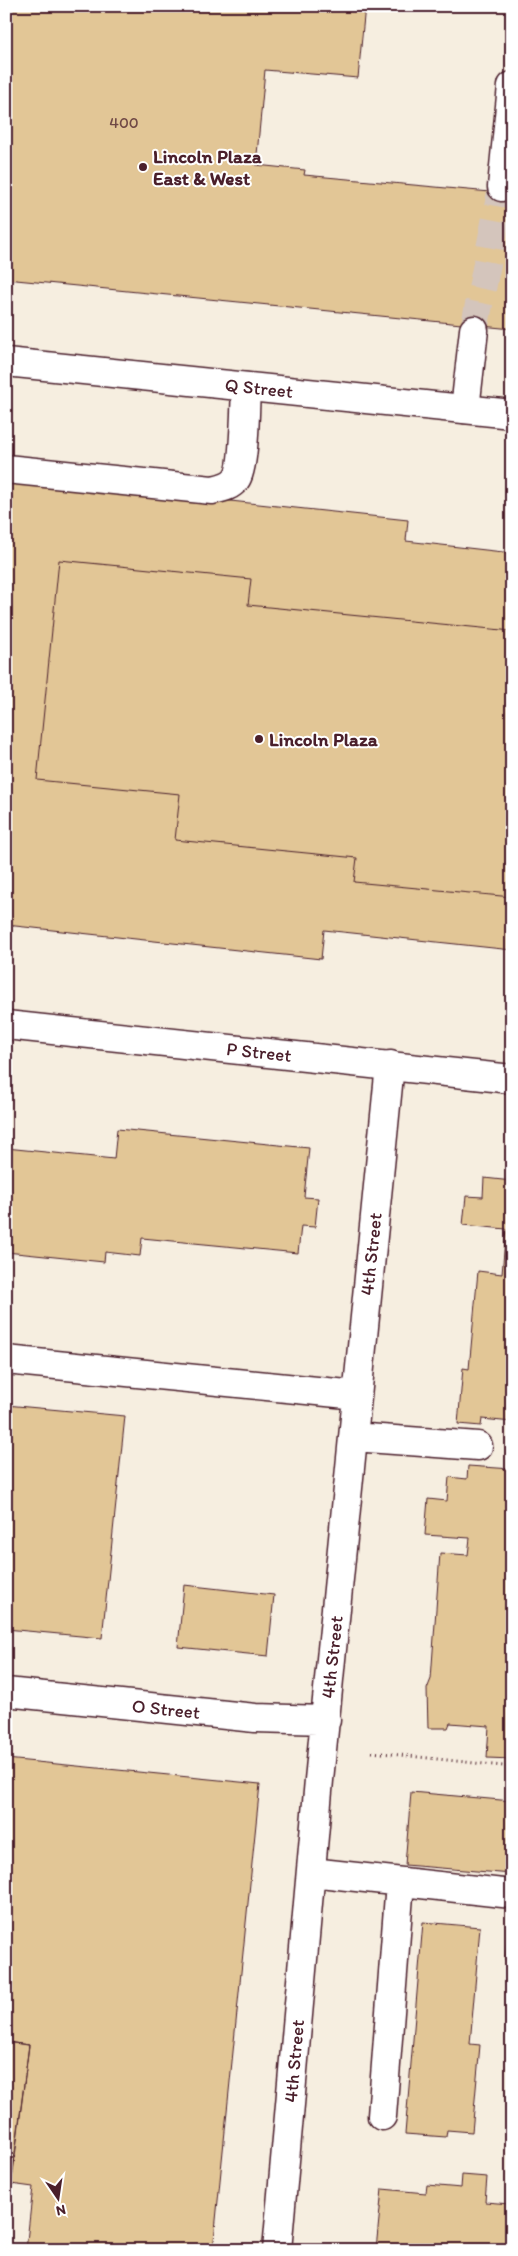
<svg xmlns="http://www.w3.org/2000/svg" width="518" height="2256" viewBox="0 0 518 2256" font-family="Itim,sans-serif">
  <rect width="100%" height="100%" fill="#f6eee0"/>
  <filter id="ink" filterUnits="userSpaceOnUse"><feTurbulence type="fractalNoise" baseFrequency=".02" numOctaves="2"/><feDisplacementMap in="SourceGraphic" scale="10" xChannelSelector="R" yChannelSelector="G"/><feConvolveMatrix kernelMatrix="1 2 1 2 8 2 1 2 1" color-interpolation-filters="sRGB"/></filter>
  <g filter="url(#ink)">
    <!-- building -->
    <path fill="#e2c696" stroke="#4a1f2b" d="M6,6h359l-7,72 -93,-8 -9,95 49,5 -1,5 208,19v135l-506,-50z
      M6,477l402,43 -2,21 106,12v397l-188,-20 -3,29 -315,-34z
      M59,560l192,19 -3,26 264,26v266l-158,-15 3,-24 -182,-18 5,-46 -143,-14z
      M117,1129l192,19 -5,49 14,1 -3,29 -14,-1 -3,27 -156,-15 -2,18 -35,-4 -1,10 -98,-10v-104l108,11z
      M484,1178l28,3v241l-30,-3 -1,7 -23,-2 5,-56 6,1 9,-98 24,3 4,-45 -43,-4 3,-29 17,1z
      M6,1405l119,11 -23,222 -96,-9z
      M468,1466l44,3v290l-25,-1 2,-32 -39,-3 -2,5h-20l-1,-39 4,-10 9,-126 28,2 2,-17 -45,-3 3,-36 19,2 2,-24 18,2z
      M184,1585l90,10 -6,61 -90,-9z
      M6,1759l254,25 -47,466h-187l7,-63 -22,-3 18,-139 -23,-3z
      M411,1792l101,9v73l-107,-9z
      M509,1916h3v45l-7,-1z
      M423,1922l57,5 -10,117 10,1 -8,87 -25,-2 -1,7 -41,-3z
      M6,2042l23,3 -23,183z
      M462,2175l25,2 -2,25 25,2 2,-17v63l-136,-1 6,-60 44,4 1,-8 34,3z"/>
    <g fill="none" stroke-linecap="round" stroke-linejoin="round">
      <!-- minor-tunnel -->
      <path stroke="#d4c5bc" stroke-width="28" stroke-dasharray="28 14" stroke-linecap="butt" d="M474,330l28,-143"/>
      <!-- minor casing -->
      <g stroke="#4a1f2b" stroke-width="31">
        <path id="minor" d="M502,187l10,-101
          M465,409l9,-79
          M6,469l206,21c9,-2 18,-3 24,-11 9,-11 9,-75 10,-92
          M6,1360l351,35
          M353,1437l125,9
          M6,1692l249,26 71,2
          M311,1872l201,22
          M382,2116l18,-234
          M277,2250l42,-470 71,-715"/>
      </g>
      <!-- major casing -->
      <g stroke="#4a1f2b" stroke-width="31">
        <path id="major" d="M6,362l506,52
          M6,1025l506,54"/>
      </g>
      <!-- path -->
      <path stroke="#4a1f2b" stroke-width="3" stroke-dasharray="1 4" stroke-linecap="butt" d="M372,1752l140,15"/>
      <!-- minor -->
      <use href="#minor" stroke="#fff" stroke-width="28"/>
      <!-- major -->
      <use href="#major" stroke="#fff" stroke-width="28"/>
    </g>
  </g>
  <!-- markers -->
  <g fill="#4a1f2b" stroke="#fff" stroke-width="2">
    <circle cx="143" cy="167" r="5"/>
    <circle cx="259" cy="739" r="5"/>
  </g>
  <g text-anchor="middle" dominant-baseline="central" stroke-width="4" stroke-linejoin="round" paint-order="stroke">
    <!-- number labels -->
    <g font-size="16" fill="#704946">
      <text x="124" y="122">400</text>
    </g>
    <!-- poi labels -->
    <g font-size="19" font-weight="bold" fill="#4a1f2b" stroke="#fff" text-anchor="start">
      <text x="153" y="156">Lincoln Plaza<tspan x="153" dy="22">East &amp; West</tspan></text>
      <text x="269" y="739">Lincoln Plaza</text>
    </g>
    <!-- street labels -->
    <g font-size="19" fill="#4a1f2b" stroke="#fff">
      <text transform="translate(259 388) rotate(6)">Q Street</text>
      <text transform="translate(259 1052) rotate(6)">P Street</text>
      <text transform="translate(371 1254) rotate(-84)">4th Street</text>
      <text transform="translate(332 1657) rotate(-84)">4th Street</text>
      <text transform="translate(166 1709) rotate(6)">O Street</text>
      <text transform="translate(294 2061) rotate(-85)">4th Street</text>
    </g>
  </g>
  <!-- margin -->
  <rect width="518" height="2256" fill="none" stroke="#fff" stroke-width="25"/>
  <rect x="12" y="12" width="493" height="2231" fill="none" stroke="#4a1f2b" stroke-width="2" filter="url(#ink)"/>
  <!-- north arrow -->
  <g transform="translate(58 2198) rotate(167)" stroke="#ffffff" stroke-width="4" paint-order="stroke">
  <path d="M0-4L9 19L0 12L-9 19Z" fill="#4a1f2b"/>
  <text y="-8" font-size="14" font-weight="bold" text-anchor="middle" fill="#4a1f2b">N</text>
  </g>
</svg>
